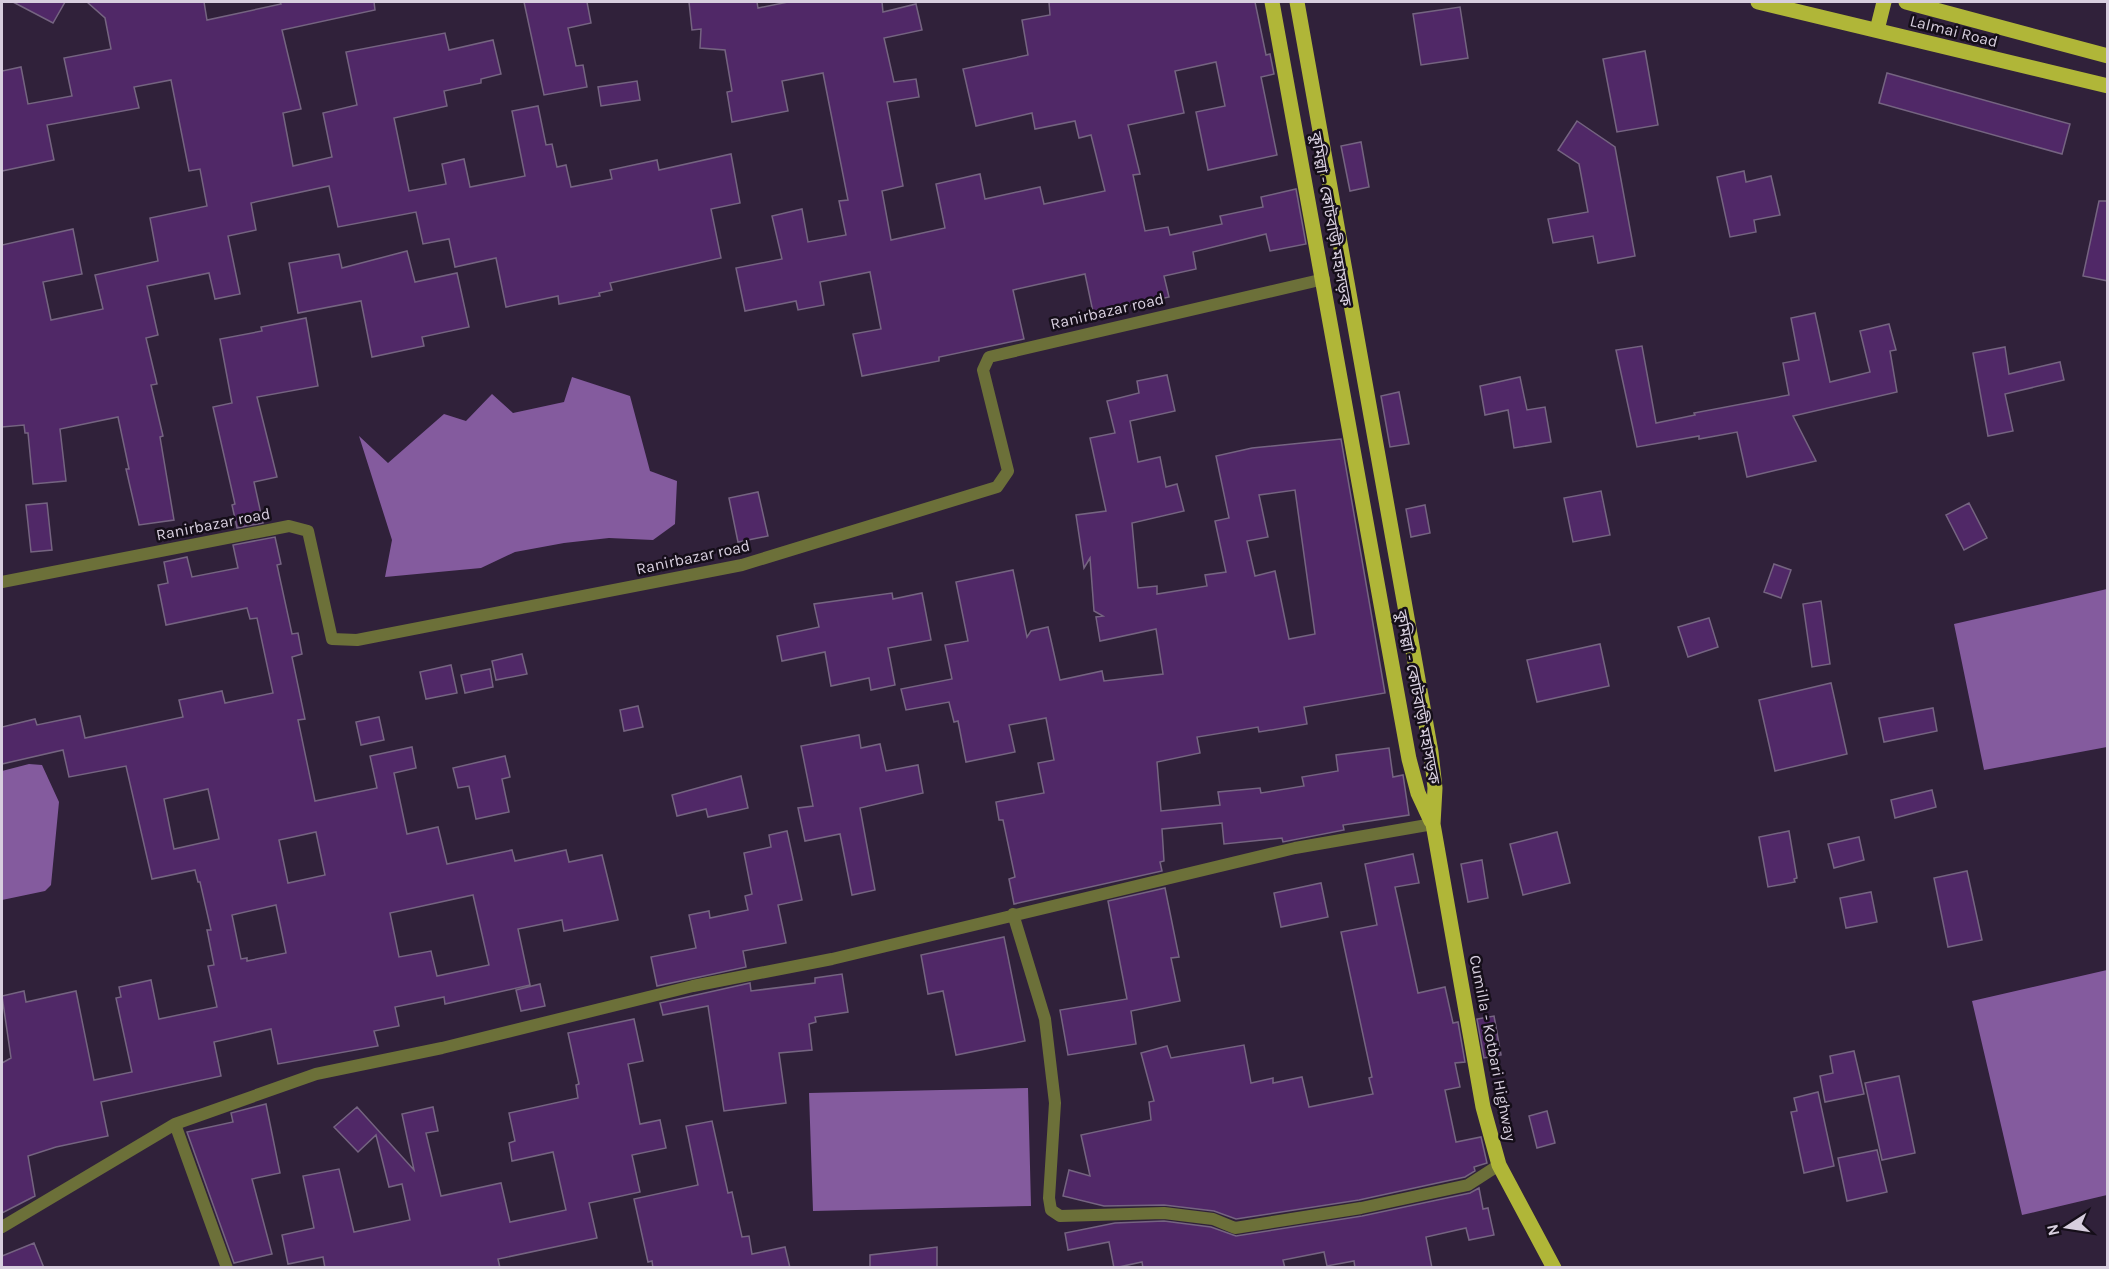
<svg xmlns="http://www.w3.org/2000/svg" width="2109" height="1269" viewBox="0 0 2109 1269" font-family="Karla,'Noto Sans Bengali',sans-serif">
  <rect width="100%" height="100%" fill="#30213a"/>
  <!-- water -->
  <path fill="#845b9e" d="M572,377l58,19 20,75 27,10 -2,43 -22,16 -44,-2 -45,5 -49,9 -34,16 -96,9 7,-37 -33,-104 29,27 56,-49 22,7 26,-27 21,19 51,-11z
    M2107,589v158l-123,23 -30,-146z
    M29,764l13,1 17,37 -8,83 -6,6 -43,9v-129z
    M2107,970v225l-85,20 -50,-214z
    M1028,1088l3,118 -218,5 -4,-118z"/>
  <!-- building -->
  <path fill="#502867" stroke="#756481" stroke-width="1.5" fill-rule="evenodd" d="M13,2h52l-12,21z
    M87,2h117l3,18 74,-16 -1,-2h94l1,8 -93,20 19,79 -18,4 10,53 39,-9 -9,-44 34,-8 -11,-53 99,-19 4,17 44,-10 8,34 -20,5v4l-37,8 3,15 -53,12 15,73 37,-7 -4,-20 22,-5 6,28 55,-11 -13,-65 26,-5 8,39 6,-1 5,23 9,-2 5,22 41,-8 -2,-9 47,-10 2,10 72,-16 9,49 -29,6 10,49 -111,25 2,7 -13,3 1,3 -41,8 -1,-8 -52,11 -10,-49 -41,9 -6,-28 -26,5 -7,-32 -78,15 -9,-41 -78,17 5,27 -28,6 12,58 -25,5 -6,-26 -62,13 11,49 -12,3 11,46 -6,1 12,51 -3,1 14,83 -35,5 -13,-56h3l-11,-52 -58,12 6,52 -33,3 -5,-51h-3l-1,-8 -22,2v-182l71,-16 9,45 -39,8 8,38 52,-11 -8,-34 63,-14 -8,-43 57,-12 -7,-37 -11,2 -18,-91 -37,7 5,21 -92,17 7,35 -52,11v-100l19,-4 7,37 44,-8 -8,-38 47,-9 -6,-31z
    M524,2h63l4,21 -23,5 8,38 7,-1 4,22 -43,8z
    M689,2h68l1,6 30,-6h94l1,10 33,-8 6,26 -38,8 10,44 22,-3 3,18 -32,5 16,84 -21,5 9,49 54,-12 -9,-44 44,-10 5,25 55,-12 4,17 61,-13 -14,-56 -12,3 -4,-17 -40,8 -3,-16 -56,13 -13,-57 65,-14 -6,-35 28,-5 -1,-13h206l11,53 4,-1 4,20 -13,3 16,78 -69,15 -12,-58 29,-6 -9,-44 -41,9 9,42 -56,12 12,49 -7,1 12,56 23,-4 2,8 52,-11 -2,-8 43,-9 -2,-10 35,-8 10,55 -36,7 -4,-17 -73,18 3,17 -32,7 5,21 -58,13 -18,2 -8,-38 -72,16 11,49 -85,18v4l-77,15 -9,-42 28,-5 -11,-57 -50,10 4,23 -26,5 -2,-9 -51,10 -9,-43 46,-9 -10,-43 30,-7 6,33 38,-7 -7,-34 9,-1 -25,-127 -41,8 6,30 -56,11 -5,-30 5,-1 -7,-41 -25,-2 1,-19 -9,1z
    M1460,7l8,51 -47,7 -8,-51z
    M1645,51l13,74 -41,7 -14,-73z
    M1887,73l183,51 -8,30 -183,-51z
    M637,81l3,19 -39,6 -3,-19z
    M1577,121l38,26 20,109 -37,7 -5,-27 -40,7 -5,-24 40,-7 -9,-48 -21,-14z
    M1361,142l8,45 -19,4 -9,-45z
    M1744,171l2,11 25,-6 9,39 -26,5 2,12 -26,5 -13,-60z
    M2099,201h9v80l-25,-5z
    M407,251l8,31 42,-9 12,54 -47,10 2,9 -52,11 -11,-56 -63,12 -9,-50 50,-9 3,14z
    M1815,313l15,69 40,-10 -10,-41 29,-7 7,26 -6,1 7,41 -104,24 23,45 -69,16 -10,-45 -38,7v-3l-62,11 -21,-97 26,-4 14,77 39,-8 -1,-2 95,-18 -6,-32 16,-3 -8,-42z
    M306,318l12,68 -61,11 20,80 -23,5 9,41 -26,5 -5,-23 3,-1 -22,-97 19,-4 -12,-64 42,-8 -1,-4z
    M2005,347l4,27 51,-12 4,18 -59,14 8,37 -25,5 -15,-83z
    M1167,375l8,36 -45,10 8,41 22,-5 6,30 11,-3 7,27 -52,12 6,65 19,-2v8l50,-8 -2,-11 21,-3 -11,-51 14,-3 -13,-62 36,-8 89,-9 44,254 -81,14 3,17 -48,8 -1,-5 -61,10 3,16 -43,9 4,49 59,-6 -2,-13 42,-4 1,5 43,-7 -2,-9 36,-6 -2,-16 53,-7 4,29 10,-2 6,40 -66,10 1,5 -61,12 -1,-4 -58,6 -2,-21 -60,6 2,32 -4,1 2,9 -148,33 -5,-25 6,-2 -12,-57h-4l-3,-18 48,-9 -6,-30 16,-3 -8,-42 -37,7 6,27 -49,10 -8,-41 -4,1 -5,-20 -43,8 -5,-21 51,-10 -7,-34 23,-4 -12,-59 57,-12 14,67 4,-6 17,-4 12,53 42,-9 2,10 59,-7 -7,-45 -56,12 -4,-24 7,-1 -9,-5 -4,-53 -6,10 -8,-53 30,-4 -16,-73 25,-5 -8,-32 32,-8 -2,-12zM1295,490l20,144 -26,5 -14,-68 -20,5 -8,-35 21,-4 -9,-42z
    M1520,377l7,33 18,-3 6,35 -37,6 -6,-38 -23,5 -5,-29z
    M1399,392l10,52 -19,3 -9,-51z
    M1601,491l9,44 -37,7 -9,-44z
    M758,492l10,44 -30,6 -9,-44z
    M47,503l5,47 -21,2 -5,-47z
    M1969,503l18,35 -23,12 -18,-35z
    M1425,505l5,28 -19,4 -5,-28z
    M275,537l6,27 -4,1 15,69 6,-1 4,21 -10,3 13,62 -7,1 17,81 62,-13 -7,-32 42,-9 4,21 -22,5 13,61 31,-7 9,37 65,-14 3,11 51,-11 3,12 33,-7 16,65 -54,11 -2,-11 -44,9 12,56 -85,19 -1,-7 -49,10 4,19 -25,5 4,15 -100,18 -7,-35 -57,13 7,34 -120,26 7,34 -52,11 -28,9 7,40 -33,17v-150l9,-5 -9,-62 22,-5 2,11 50,-11 18,89 38,-8 -16,-74 5,-1 -2,-10 32,-7 8,39 58,-12 -9,-41 6,-1 -7,-35h4l-11,-48h-2l-3,-12 -43,9 -26,-113 -57,11 -6,-27 -61,14v-37l33,-8 2,6 43,-9 5,22 98,-21 -4,-17 43,-9 3,12 48,-10 -16,-75 -7,1 -3,-11 -81,17 -8,-40 10,-2 -4,-21 23,-5 5,20 46,-9 -5,-23zM208,789l11,50 -45,10 -10,-50zM316,832l9,43 -37,8 -9,-43zM473,895l16,70 -52,11 -6,-25 -32,6 -9,-44zM276,905l10,48 -39,8v-3l-6,1 -9,-44z
    M1774,564l17,6 -10,28 -17,-6z
    M892,593l1,6 29,-6 9,47 -43,8 7,37 -24,5 -2,-12 -38,8 -6,-34 -43,9 -5,-25 42,-9 -5,-23z
    M1821,601l9,63 -18,3 -9,-63z
    M1709,618l9,29 -30,10 -10,-30z
    M1600,644l9,42 -72,16 -10,-42z
    M522,654l5,20 -31,6 -4,-19z
    M451,665l6,28 -31,6 -6,-27z
    M490,669l3,18 -28,6 -4,-18z
    M1831,683l16,71 -72,17 -16,-71z
    M638,706l5,21 -19,4 -4,-21z
    M1933,708l4,23 -53,11 -5,-24z
    M379,717l5,23 -23,5 -5,-23z
    M859,735l2,13 19,-4 6,27 32,-6 5,28 -63,15 15,82 -23,5 -12,-61 -35,7 -7,-33 15,-2 -12,-60z
    M505,756l5,21 -8,2 7,33 -33,7 -7,-33 -11,2 -5,-20z
    M741,776l7,32 -40,9 -2,-8 -29,7 -5,-21z
    M1932,790l4,17 -41,11 -4,-18z
    M787,831l15,69 -24,5 8,38 -43,8 3,16 -89,19 -6,-29 45,-9 -7,-33 20,-4 1,7 38,-8 -3,-14 7,-2 -8,-41 27,-6 -2,-12z
    M1789,831l8,47 -3,1 1,3 -27,5 -9,-50z
    M1557,832l13,51 -47,12 -13,-51z
    M1859,837l5,23 -30,8 -6,-24z
    M1413,854l6,29 -24,4 23,106 27,-6 8,36 5,-1 7,40 -10,1 5,24 -15,3 11,52 25,-5 6,26 -13,4 1,4 -10,6 -106,23 -123,19 -22,-8 -50,-6 -60,1 -41,-10 6,-26 21,6 -9,-41 70,-15 -2,-18 5,-1 -13,-48 26,-7 4,12 73,-13 7,38 22,-5v5l29,-6 7,30 64,-13 -4,-16 3,-1 -31,-145 36,-7 -12,-61z
    M1482,860l6,38 -20,4 -7,-38z
    M1967,871l15,69 -34,7 -14,-69z
    M1321,883l7,34 -47,10 -7,-34z
    M1165,888l14,69 -8,1 9,43 -49,10 5,33 -68,11 -8,-45 67,-11 -19,-98z
    M1871,892l6,30 -31,6 -6,-30z
    M1004,937l21,104 -69,14 -13,-64 -15,3 -7,-39z
    M842,974l6,38 -33,5 1,5 -7,2 3,26 -33,3 7,50 -62,8 -16,-105 -45,9 -3,-12 90,-20 1,8 64,-8v-5z
    M540,984l5,22 -24,5 -5,-21z
    M1494,1016l7,39 -17,3 -7,-39z
    M634,1019l9,42 -15,3 12,60 20,-4 6,28 -34,7 8,37 -51,11 8,35 -99,21 2,9h-175l-2,-11 -35,7 -6,-29 32,-7 -11,-52 36,-7 15,63 56,-12 -8,-36 -13,3 -13,-52 -18,17 -24,-25 23,-20 57,63 -12,-56 31,-7 5,24 -12,2 15,63 60,-13 9,39 56,-12 -13,-58 -41,9 -3,-18 6,-2 -6,-28 69,-15 -2,-13 3,-1 -11,-51z
    M1854,1051l10,43 -39,8 -5,-26 13,-3 -3,-17z
    M1899,1076l16,77 -33,7 -17,-77z
    M1818,1092l16,74 -30,7 -13,-61 6,-1 -3,-13z
    M266,1104l14,69 -28,6 20,75 -38,9 -47,-131 46,-10 -2,-9z
    M1547,1111l8,32 -18,5 -8,-32z
    M712,1121l16,72 4,-1 10,45 7,-1 3,18 33,-7 5,21h-137l-1,-7 -4,1 -14,-63 64,-14 -12,-59z
    M1877,1150l10,42 -40,9 -9,-43z
    M1479,1188l4,21 5,-1 6,27 -25,5 -3,-12 -40,9 6,31h-77l-1,-7 -27,5 -3,-14 -41,8 2,8h-142l-1,-6 -28,6 -5,-26 -41,8 -3,-17 50,-10 49,-2 47,6 25,9 126,-20 108,-23z
    M34,1243l10,25h-42v-12z
    M937,1247v21h-67v-13z"/>
  <g fill="none" stroke-linecap="round" stroke-linejoin="round">
    <!-- street -->
    <path stroke="#6c7039" stroke-width="12" d="M2,582l287,-56 19,5 24,108 25,1 385,-75 255,-78 11,-16 -25,-101 6,-13 335,-78
      M1013,914l32,105 10,84 -6,95 2,12 9,6 104,-3 49,6 22,9 126,-20 107,-23 31,-20
      M175,1124l52,144
      M2,1227l173,-103 141,-50 126,-26 251,-62 139,-27 463,-111 138,-24"/>
    <!-- primary -->
    <path stroke="#b0b638" stroke-width="15" d="M1272,2l137,757 9,34 13,28
      M1297,2l134,750 4,36 -2,36 50,283 16,58 55,103
      M1758,2l350,84
      M1906,2l202,54
      M1877,30l7,-28"/>
  </g>
  <g text-anchor="middle" dominant-baseline="central" stroke-width="5" stroke-linejoin="round" paint-order="stroke">
    <!-- street labels -->
    <g font-size="16" fill="#d7cede" stroke="#150e19">
      <text transform="translate(1954 31) rotate(14)">Lalmai Road</text>
      <text transform="translate(1331 219) rotate(80)">কুমিল্লা - কোটবাড়ী মহাসড়ক</text>
      <text transform="translate(1107 311) rotate(-13)">Ranirbazar road</text>
      <text transform="translate(213 524) rotate(-11)">Ranirbazar road</text>
      <text transform="translate(693 557) rotate(-12)">Ranirbazar road</text>
      <text transform="translate(1418 697) rotate(79)">কুমিল্লা - কোটবাড়ী মহাসড়ক</text>
      <text transform="translate(1493 1048) rotate(79)">Cumilla - Kotbari Highway</text>
    </g>
  </g>
  <!-- border -->
  <rect width="2109" height="1269" fill="none" stroke="#d7cede" stroke-width="6"/>
  <!-- north arrow -->
  <g transform="translate(2067 1227) rotate(258)" stroke="#150e19" stroke-width="4.5" paint-order="stroke">
  <path d="M0-4.5L10 22L0 15L-10 22Z" fill="#d7cede"/>
  <text y="-9" font-size="16" font-weight="bold" text-anchor="middle" fill="#d7cede">N</text>
  </g>
</svg>
